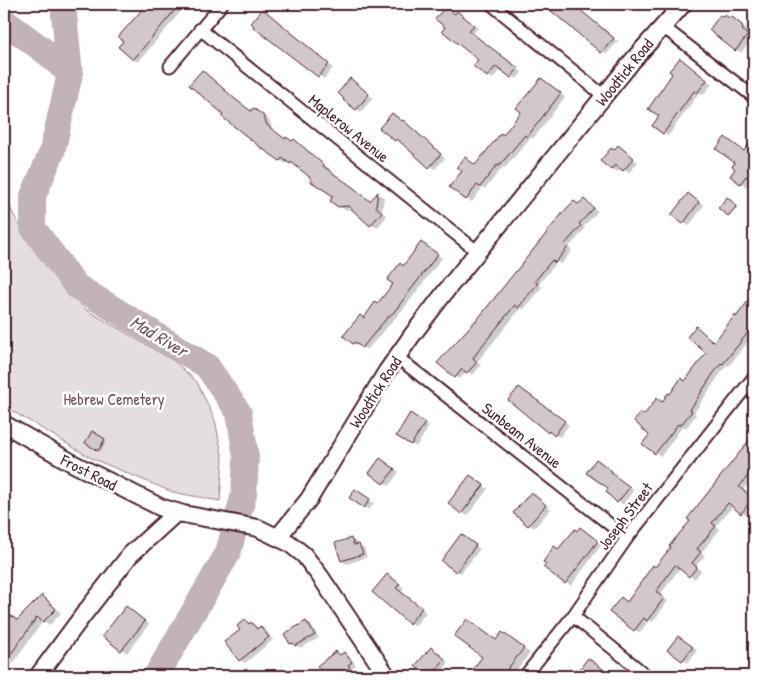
<svg xmlns="http://www.w3.org/2000/svg" width="758" height="680" viewBox="0 0 758 680" font-family="'Patrick Hand',sans-serif">
  <rect width="100%" height="100%" fill="#fff"/>
  <filter id="ink" filterUnits="userSpaceOnUse"><feTurbulence type="fractalNoise" baseFrequency=".02" numOctaves="2"/><feDisplacementMap in="SourceGraphic" scale="10" xChannelSelector="R" yChannelSelector="G"/><feConvolveMatrix kernelMatrix="1 2 1 2 8 2 1 2 1" color-interpolation-filters="sRGB"/></filter>
  <g filter="url(#ink)">
    <!-- green -->
    <path fill="#e5dee0" stroke="#987e86" d="M4,188l8,24 24,40 49,57 89,52 23,21 18,38 8,39 -3,42 -48,-9 -81,-34 -87,-52z"/>
    <!-- shadow -->
    <path fill="#0003" d="M149,4h27l7,5 -45,53 -5,-3 -8,-18 -5,-4z
      M543,4h30l45,37 -11,13z
      M446,7l10,7 6,2 16,12 -5,6 49,38 -5,7 -16,-11 -8,11 -18,-13 4,-6 -32,-33z
      M268,13l65,55 -9,11 -69,-52z
      M730,19l6,1 11,9 1,6 6,6v23l-6,-20 -7,9 -31,-24z
      M685,63l27,21 -9,11 -4,-2 -31,43 -5,-3z
      M208,75l33,29 11,8 7,1 10,7 4,10 13,10 14,4 30,25 -2,2 32,22 11,9 7,-8 6,3 -2,15 5,4 -10,12 -24,-19 -8,1 -6,-4 -4,-10 -38,-30 -9,-5 -2,3 -6,-4 -55,-47z
      M546,82l19,15 -32,42 -2,-2 -26,31 -2,-1 -18,22 -2,-2 -11,15 -5,-3 8,-33 28,-30z
      M355,83l18,15 -12,14 -5,-3z
      M403,122l5,3 37,33 -10,11 -33,-27 -6,-2z
      M618,146l20,16 -9,11 -9,-5 -3,4 -15,-11z
      M746,172l8,6 -6,10 -7,-5z
      M693,198l11,7 -15,21 -5,-3z
      M584,200l14,11 -15,17 2,1 -16,18 3,4 -11,13 -4,-2 -18,22 3,3 -18,22 -3,-1 -44,54 4,3 -8,10 -6,-4 -7,8 -4,-3 20,-53z
      M729,200l9,7 -8,9 -2,-1z
      M427,247l15,11 -37,49 -38,43 -7,-6 -2,2 -4,-3 11,-24 30,-35 9,-17z
      M754,295v32l-2,2 2,2v3l-25,32 -2,-1 -9,12 -24,36 2,2 -10,13 -3,-2 -22,30 -5,-3 -13,-9 7,-9 -5,-19 40,-34 22,-29 -10,-25 19,15z
      M524,391l45,34 -9,12 -12,-5z
      M410,415l19,12 -13,20 -18,-12z
      M92,433l14,8 -5,10 -15,-9z
      M754,436v40l-11,14 11,9v7l-7,10 -14,-10 -17,20 4,3 -19,24 4,3 -9,10 5,5 -6,8 -15,-11 -20,27 8,6 -15,21 -4,-2 -9,13 -5,-3 -24,-18 17,-9 64,-82 -3,-2z
      M386,462l13,10 -10,14 -18,-13z
      M601,464l16,10 -2,2 19,14 -11,15 -16,-13 3,-4z
      M475,479l13,10 -21,27 -18,-13z
      M355,491l19,12 -5,7 -5,-3z
      M531,493l20,16 -17,19 -5,-3z
      M585,531l17,13 -31,42 -26,-19 33,-35z
      M351,539l5,3 2,4 6,2 3,9 -20,7 -5,-3 -5,-17z
      M466,539l14,10 -19,24 -5,-2z
      M392,579l12,9 -3,4 25,20 -11,14 -5,-3z
      M42,596l6,4 13,13 -11,12 -7,-4 -39,55v-64l13,9z
      M127,607l22,17 -22,29 -23,-17z
      M246,621l10,5 3,3 2,-2 5,3 7,10 -28,23 -5,-3 1,-30z
      M306,622l5,3 8,13 -18,10 -10,-5z
      M502,633l28,20 -18,23h-43z
      M683,640l14,10 -9,13 -5,-3z
      M436,652l13,11 -11,13h-9l-12,-11z
      M337,653l5,2 2,-2 5,3 7,9 -4,3 2,2 -8,6h-19l-8,-10z
      M593,662l15,11 -3,3h-20l-6,-4z
      M82,670l12,6h-15z"/>
    <g fill="none" stroke-linecap="round" stroke-linejoin="round">
      <!-- river -->
      <path stroke="#c1b3b6" stroke-width="26" d="M63,4l7,70 -18,78 -19,44v32l43,58 131,80 32,47 7,44 -2,37 -16,59 -72,123
        M4,21l43,32 23,21"/>
    </g>
    <!-- building -->
    <path fill="#d2c7cb" stroke="#4a1f2b" d="M147,4h33l-47,56 -15,-13 5,-6 -5,-4z
      M543,4h30l41,34 -13,15z
      M446,6l9,8 2,-3 17,14 -5,6 49,37 -7,10 -15,-12 -9,11 -14,-11 5,-6 -36,-29 3,-4 -10,-8z
      M263,9l66,55 -11,13 -65,-50 1,-1 -3,-3z
      M720,15l4,2 1,-2 4,3 2,-2 11,9 1,6 5,4 -13,16 -26,-21z
      M680,58l27,22 -10,13 -3,-2 -31,43 -11,-8 7,-10 -11,-7 24,-35 -3,-3z
      M202,70l33,29 16,12 2,-3 10,7 4,10 18,14 1,-2 6,4 2,-2 30,26 -1,1 31,22 16,13 8,-9 -2,15 6,5 -12,14 -22,-20 -10,1 -8,-6 3,-5 -23,-15 2,-2 -21,-17 -1,2 -8,-6 -2,3 -20,-14 -39,-31 2,-2 -34,-29z
      M350,78l19,16 -13,16 -13,-10 1,-1 -6,-6z
      M541,78l20,15 -34,44 -2,-2 -26,31 -2,-1 -17,22 -3,-2 -11,15 -17,-13 13,-16 -5,-4 8,-10 10,8 26,-32 2,2 18,-23 -5,-4z
      M392,113l10,8 1,-1 38,34 -12,14 -32,-29 -2,2 -16,-13z
      M725,137l19,14 10,-14v33l-6,8 -2,-2 -6,8 -10,-8 5,-7 -3,-3 3,-3 -19,-14z
      M618,145l16,13 -11,13 -8,-6 -4,5 -11,-9 11,-13 3,2z
      M688,193l11,9 -16,22 -12,-9z
      M727,197l10,9 -9,10 -10,-8z
      M584,199l10,9 -15,16 2,2 -16,18 3,3 -13,16 -3,-3 -17,21 3,2 -20,25 -3,-3 -33,41 -9,12 4,4 -10,11 -5,-4 -7,9 -18,-15 38,-42h1l89,-111 9,-9 4,3z
      M421,242l17,12 -44,58 -8,7 -24,29 -7,-6 -2,2 -10,-8 17,-21 4,3 11,-16 2,2 16,-20 -6,-4 13,-17 3,3z
      M754,293v32l-31,39 -1,-1 -9,11 -23,36 2,1 -12,15 -2,-2 -23,30 -13,-10 7,-9 -15,-14 7,-8 3,2 13,-17 5,4 6,-9 2,1 11,-16 4,3 21,-28 -19,-16 9,-11 15,14 4,1 20,-26 1,2z
      M519,387l46,34 -11,15 -5,-5 -1,2 -40,-33z
      M410,413l15,10 -14,22 -15,-9z
      M92,431l13,8 -7,12 -13,-8z
      M754,434v34l-15,19 14,11 -12,16 -13,-11 -16,20 4,3 -19,23 4,3 -9,11 5,4 -8,10 -14,-12 -19,27 8,6 -17,23 -3,-3 -10,13 -25,-19 12,-15 6,5 26,-37 2,2 16,-20 -2,-1 21,-25 -3,-2z
      M380,458l15,11 -12,15 -14,-11z
      M596,459l16,12 -1,2 19,14 -13,16 -11,-11 2,-4 -22,-15z
      M470,475l14,10 -23,29 -13,-11z
      M355,489l15,10 -6,9 -15,-10z
      M531,492l15,13 -18,21 -15,-13z
      M580,527l18,14 -33,43 -22,-17 3,-3 -3,-2 11,-16 4,3 17,-20 2,2z
      M461,534l15,11 -20,27 -15,-11z
      M351,538l3,7 5,-1 4,10 -22,7 -6,-18z
      M387,574l13,10 -4,4 26,20 -13,16 -37,-32z
      M42,595l14,14 -13,13 -6,-5 -33,47v-53l13,9z
      M126,606l19,15 -24,30 -19,-15z
      M245,619l4,5 2,-2 6,7 3,-3 9,11 -30,24 -15,-19 16,-12 -3,-4z
      M467,619l29,21 6,-8 22,16 -22,28h-34l14,-19 -28,-21z
      M306,621l9,14 -20,11 -2,-3 -3,1 -6,-10z
      M678,636l15,11 -11,14 -15,-11z
      M431,647l14,12 -14,17h-4l-12,-10z
      M336,651l4,4 4,-3 8,10 -4,3 2,2 -12,9h-12l-9,-10z
      M588,658l15,11 -5,7h-24z"/>
    <g fill="none" stroke-linecap="round" stroke-linejoin="round">
      <!-- street casing -->
      <g stroke="#4a1f2b" stroke-width="15">
        <path id="street" d="M491,4l113,92
          M662,26l92,71
          M200,29l278,223
          M170,66l52,-62
          M397,357l230,181
          M573,616l74,60
          M525,676l48,-60 54,-78 127,-161"/>
      </g>
      <!-- secondary casing -->
      <g stroke="#4a1f2b" stroke-width="20">
        <path id="secondary" d="M4,424l70,40 86,43 23,7 75,14 31,15 15,12 16,21 67,100
          M278,537l31,-38 78,-128 26,-37 36,-47 185,-228 49,-55
          M38,676l46,-62 46,-59 47,-43"/>
      </g>
      <!-- street -->
      <use href="#street" stroke="#fff" stroke-width="11"/>
      <!-- secondary -->
      <use href="#secondary" stroke="#fff" stroke-width="16"/>
    </g>
  </g>
  <g text-anchor="middle" dominant-baseline="central" stroke-width="5" stroke-linejoin="round" paint-order="stroke">
    <!-- street labels -->
    <g font-size="16" fill="#4a1f2b" stroke="#fff">
      <text transform="translate(624 72) rotate(-51)">Woodtick Road</text>
      <text transform="translate(349 128) rotate(39)">Maplerow Avenue</text>
      <text transform="translate(375 392) rotate(-57)">Woodtick Road</text>
      <text transform="translate(522 435) rotate(38)">Sunbeam Avenue</text>
      <text transform="translate(89 472) rotate(27)">Frost Road</text>
      <text transform="translate(625 516) rotate(-53)">Joseph Street</text>
    </g>
    <!-- park labels -->
    <g font-size="16" fill="#714f58" stroke="#fff">
      <text x="114" y="399">Hebrew Cemetery</text>
    </g>
    <!-- water labels -->
    <g font-size="18" font-style="italic" fill="#74535c" stroke="#fff">
      <text transform="translate(159 336) rotate(31)">Mad River</text>
    </g>
  </g>
  <!-- margin -->
  <rect width="758" height="680" fill="none" stroke="#fff" stroke-width="20"/>
  <rect x="10" y="10" width="738" height="660" fill="none" stroke="#4a1f2b" stroke-width="2" filter="url(#ink)"/>
</svg>
